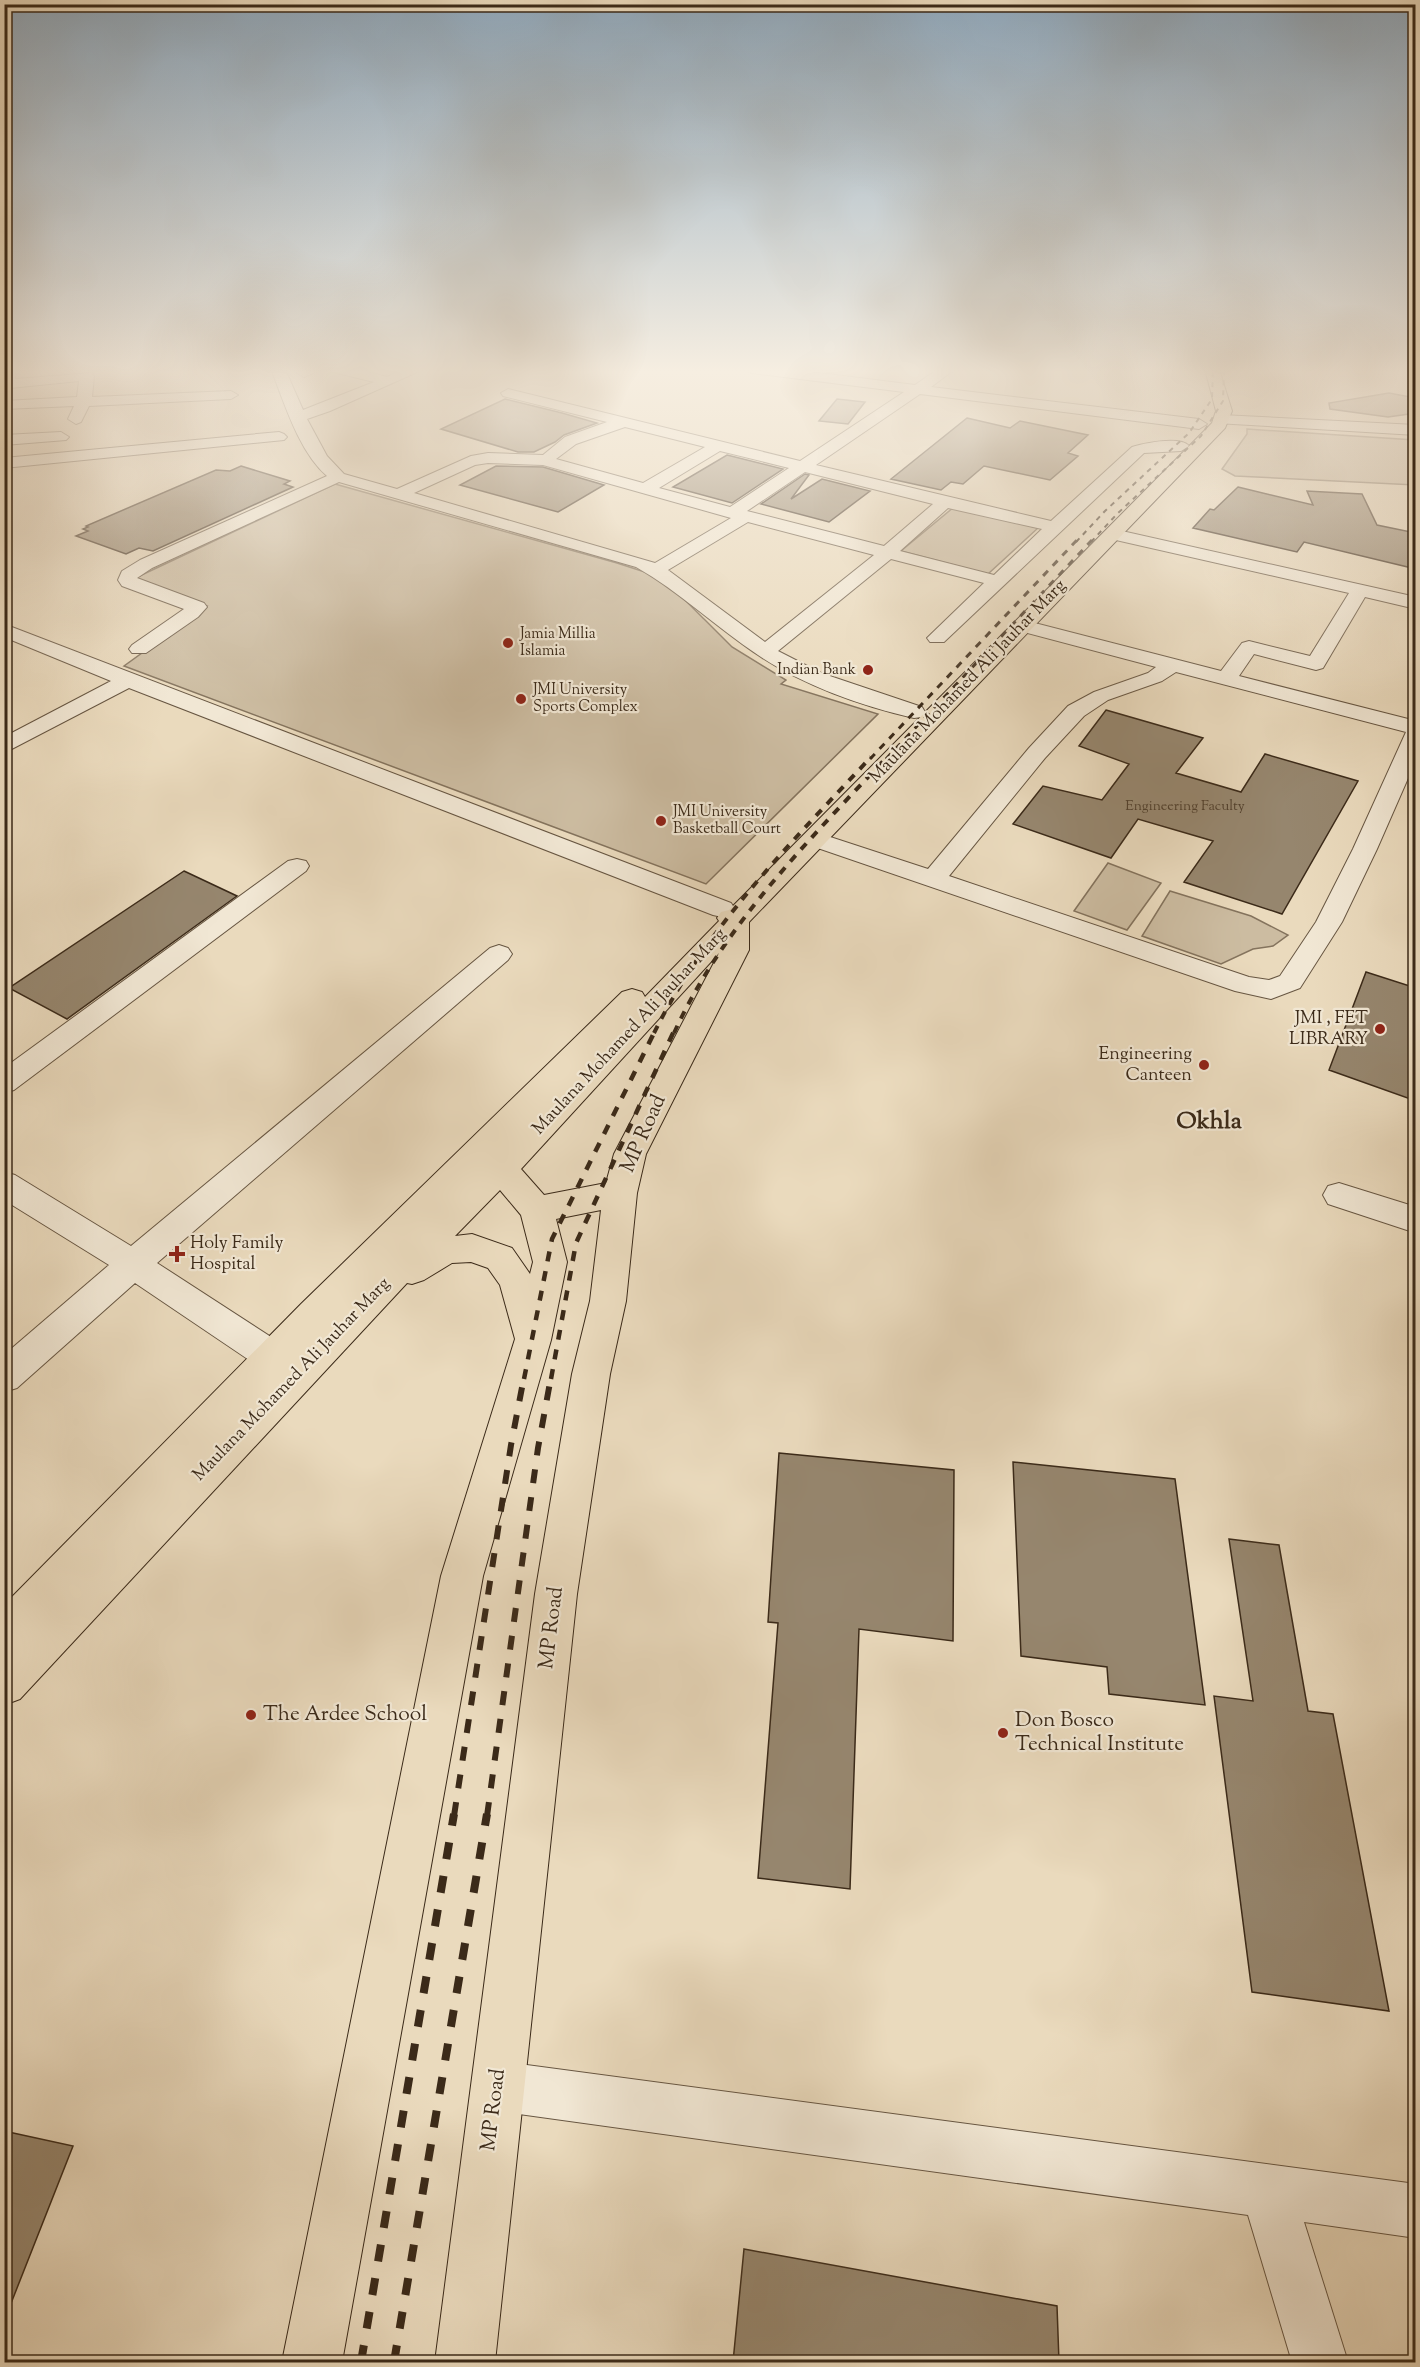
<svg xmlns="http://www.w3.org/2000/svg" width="1420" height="2367" viewBox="0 0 1420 2367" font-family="'Sorts Mill Goudy',serif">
  <rect width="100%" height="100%" fill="#eadabd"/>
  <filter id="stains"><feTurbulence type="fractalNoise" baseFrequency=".00333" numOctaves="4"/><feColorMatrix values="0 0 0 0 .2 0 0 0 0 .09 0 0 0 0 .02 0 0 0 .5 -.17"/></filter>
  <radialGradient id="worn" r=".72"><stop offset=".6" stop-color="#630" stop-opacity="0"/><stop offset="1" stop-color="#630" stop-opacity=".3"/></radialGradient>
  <!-- green -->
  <path fill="#ccbca1" stroke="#84735d" stroke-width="1.5" d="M1247,429l168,11v45l-180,-9 -13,-7 25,-35z
    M335,484l282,79 34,11 24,16 57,57 54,33 -5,4 97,30 -172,170 -582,-218 83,-60 -76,-26z
    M954,507l84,21 -50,46 -87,-23z
    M1108,863l53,20 -34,47 -53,-19z
    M1170,891l81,25 37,19 -15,11 -20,3 -32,15 -79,-28z"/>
  <!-- building -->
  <path fill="#96866e" stroke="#3b2a19" stroke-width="1.5" d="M1389,393l27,5v15l-28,4 -58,-8 -1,-6z
    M505,399l57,14 35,10 -33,12 -9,7 -21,10h-16l-77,-23z
    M837,399l28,3 -17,22 -29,-3z
    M967,418l43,10 10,-7 68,14 -20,18 10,3 -28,24 -66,-14 -21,18 -12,-2 -10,8 -50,-11z
    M727,455l56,14 -51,34 -59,-16z
    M241,466l49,15 -6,3 9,3 -140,64 -14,-3 -13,6 -50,-18 12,-5 -5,-2 5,-2 -2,-1 130,-56 14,1z
    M496,466l47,1 61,18 -46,27 -98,-27z
    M805,474l4,1 -18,24 31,-20 48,12 -41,31 -68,-18z
    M1238,487l75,18 -6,-14 55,3 15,31 39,8v36l-112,-27 -7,10 -104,-24 17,-19 4,1z
    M1106,710l97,28 -27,35 65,19 24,-38 93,27 -76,133 -98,-32 29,-41 -75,-22 -27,39 -98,-34 30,-38 59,14 27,-36 -50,-18z
    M184,871l53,25 -170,123 -58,-31z
    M1366,972l50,16v113l-87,-31z
    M779,1453l175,17 -1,171 -94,-12 -9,260 -92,-11 20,-255 -10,-1z
    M1013,1462l162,17 30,226 -96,-11 -2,-27 -86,-11z
    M1229,1539l50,6 29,166 25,3 56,297 -137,-19 -38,-296 39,5z
    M4,2131l69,15 -67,170h-2z
    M744,2249l313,57 2,56h-326z"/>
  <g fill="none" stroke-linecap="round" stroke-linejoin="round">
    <!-- minor casing -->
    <g stroke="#675642" stroke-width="2">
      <path id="minor" d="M4,369h11v10l77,-6 2,3 -2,21 139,-6 7,4 -7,4 -142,7 -8,16 -5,2 -8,-5 6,-13 -70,3v-8l73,-4 2,-16 -69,7 -6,-1z
        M271,369h14l18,41 71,-28 -41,-10 -2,-3h26l30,8 17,-8h20l-94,42 -23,8 20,37 17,18 53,15 74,-33 17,-3 55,2 22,-18 42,-15 -104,-26 -2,-3 7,-4 292,72 104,-69 -153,-19 -7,-4h44l127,16 23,-16h17l-24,18 268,32 8,5 -8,5 -279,-35 -104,71 235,56 81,-74c13,-4 48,-11 57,-1l-8,5 -37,2 -200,189h-14l-3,-4 57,-55 -93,-24 -113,92 43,22 101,34 3,5 -3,5 -8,1c-52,-12 -112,-33 -156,-63 -42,-28 -78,-63 -122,-88l-297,-85 -187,86 -15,10 67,25 3,4 -9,10 -52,36h-14l-3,-4 3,-4 52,-36 -62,-23 -4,-6 4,-9 18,-11 187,-84c-28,-24 -43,-74 -56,-107zM625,427l80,20 -62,36 -87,-24 20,-15zM720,451l69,17 -59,39 -71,-19zM488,463l55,2 188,53 -76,45 -241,-70 61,-28zM805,472l128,32 -49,42 -137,-35zM948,508l94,21 -48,46 -94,-24zM748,522l126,33 -109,87 -97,-72z
        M301,369h21l-18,8 -7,-4z
        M1221,415l195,10v10l-200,-12 -3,-3z
        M61,432l8,5 -3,3 -62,5v-10z
        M279,432l5,2 3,3 -3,3 -280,28v-10z
        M1113,529l303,68v12l-51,-12 -42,71 -7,2 -62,-16 -15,22 177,45v39l-39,89 -35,73 -42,66 -29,11 -36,-8 -429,-147 -3,-5 3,-5 9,-2 113,37 101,-121 39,-42 26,-14 54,-19 8,-6 -140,-37 -3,-4 3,-4 7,-2 198,51 21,-28 7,-2 61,15 39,-63 -242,-55 -3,-4 3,-4zM1176,672l230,60 -53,117 -37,73 -36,54 -11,4 -20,-3 -300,-101 96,-118 39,-42 24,-16 54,-19z
        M4,624l727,279 4,6 -4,6 -9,2 -9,-2 -584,-227 -125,65v-16l107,-56 -107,-44z
        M297,859l9,2 3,5 -3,5 -292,219 -10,3v-25l284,-207z
        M499,945l9,3 4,6 -4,6 -351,303 128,83 6,11 -6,11 -12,4 -12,-4 -126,-85 -118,105 -13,4v-37l105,-90 -105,-65v-28l11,3 116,71 359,-298z
        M1339,1183l77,24v26l-88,-29 -5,-9 5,-9z
        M497,2061l919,123v54l-112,-16 44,140h-56l-44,-147 -751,-104 -18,-7 -7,-18 7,-18z"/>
    </g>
    <!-- major casing -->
    <g stroke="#3b2a19" stroke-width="2">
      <path id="major" d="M1205,369h14l13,42 -7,17 -476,494v28l-103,204 -9,39 -11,108 -16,73 -33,220 -82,768h-60l100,-768 37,-220 18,-73 11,-91 -45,9 11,43 -16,78 -68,236 -141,786h-60l159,-786 74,-237 -15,-54 -12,-17 -17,-6 -19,1 -28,17 -12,4 -5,-1 -387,416 -16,6v-100l297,-301 321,-312 10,-3 10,3 3,5 74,-76 -2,-3 4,-6 8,-2 483,-487 4,-12zM719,953l-105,201 -8,29 -62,12 -23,-26zM500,1190l21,25 12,47 -3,12 -18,-26 -40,-14 -17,2z"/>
    </g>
    <!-- minor -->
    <use href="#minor" fill="#f1e7d4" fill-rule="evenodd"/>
    <!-- major -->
    <use href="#major" fill="#eadabd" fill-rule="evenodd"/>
    <!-- rail-far5 -->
    <path stroke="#3b2a19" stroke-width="2" stroke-dasharray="5 5" stroke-linecap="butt" d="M1076,542l29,-31 84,-78 23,-34 1,-30
      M1091,542l26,-28 84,-78 22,-35 1,-32"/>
    <!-- rail-far4 -->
    <path stroke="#3b2a19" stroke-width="3" stroke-dasharray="7 7" stroke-linecap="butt" d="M870,759l207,-219
      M886,759l206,-219"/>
    <!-- rail-far3 -->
    <path stroke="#3b2a19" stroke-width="4" stroke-dasharray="8 8" stroke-linecap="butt" d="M654,1033c53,-107 137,-190 217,-276
      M674,1033c49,-107 133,-191 213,-276"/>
    <!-- rail-far2 -->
    <path stroke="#3b2a19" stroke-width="4.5" stroke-dasharray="10 10" stroke-linecap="butt" d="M524,1379l28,-140 103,-208
      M551,1379l25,-136 98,-212"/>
    <!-- rail-far1 -->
    <path stroke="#3b2a19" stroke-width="6" stroke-dasharray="14 14" stroke-linecap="butt" d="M454,1816l57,-371 13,-68
      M487,1816l51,-368 13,-71"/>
    <!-- rail -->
    <path stroke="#3b2a19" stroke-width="8" stroke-dasharray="17 17" stroke-linecap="butt" d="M361,2362l93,-548
      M394,2362l93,-548"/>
  </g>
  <!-- sky -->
  <linearGradient id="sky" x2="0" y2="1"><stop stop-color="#91abc0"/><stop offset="0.53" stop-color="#f6eee1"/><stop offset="1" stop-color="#f6eee1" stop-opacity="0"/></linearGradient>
  <rect width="1420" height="701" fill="url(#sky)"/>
  <!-- markers -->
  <g fill="#8f2418" stroke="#f1e7d4" stroke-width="2">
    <circle cx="508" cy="643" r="6"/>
    <circle cx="868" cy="670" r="6"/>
    <circle cx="521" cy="699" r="6"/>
    <circle cx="661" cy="821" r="6"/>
    <circle cx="1380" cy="1029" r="6"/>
    <circle cx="1204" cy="1065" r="6"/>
    <path d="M174 1245h6v6h6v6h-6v6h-6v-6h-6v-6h6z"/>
    <circle cx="251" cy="1715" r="6"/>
    <circle cx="1003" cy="1733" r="6"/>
  </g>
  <g text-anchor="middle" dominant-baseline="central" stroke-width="4.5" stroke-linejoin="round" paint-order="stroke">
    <!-- far-number labels -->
    <g font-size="14" fill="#52412e">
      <text x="1185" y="807">Engineering Faculty</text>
    </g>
    <!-- far-poi labels -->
    <g font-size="15" fill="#3b2a19" stroke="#f1e7d4" text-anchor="start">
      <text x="520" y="634">Jamia Millia<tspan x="520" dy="17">Islamia</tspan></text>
      <text x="856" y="670" text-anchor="end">Indian Bank</text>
      <text x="533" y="690">JMI University<tspan x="533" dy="17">Sports Complex</tspan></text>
      <text x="673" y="812">JMI University<tspan x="673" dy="17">Basketball Court</tspan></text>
    </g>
    <!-- street labels -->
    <g font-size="18" fill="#3b2a19" stroke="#f1e7d4">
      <text transform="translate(968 682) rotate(-46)">Maulana Mohamed Ali Jauhar Marg</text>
      <text transform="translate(630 1032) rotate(-47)">Maulana Mohamed Ali Jauhar Marg</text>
      <text transform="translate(292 1380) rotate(-46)">Maulana Mohamed Ali Jauhar Marg</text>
    </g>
    <!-- poi labels -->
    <g font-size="18" fill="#3b2a19" stroke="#f1e7d4" text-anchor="end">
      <text x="1368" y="1019">JMI , FET<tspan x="1368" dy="21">LIBRARY</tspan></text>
      <text x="1192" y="1055">Engineering<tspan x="1192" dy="21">Canteen</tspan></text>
      <text x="190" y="1244" text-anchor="start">Holy Family<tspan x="190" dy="21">Hospital</tspan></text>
    </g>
    <!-- near-street labels -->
    <g font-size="21" fill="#3b2a19" stroke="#f1e7d4">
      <text transform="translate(644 1134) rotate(-66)">MP Road</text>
      <text transform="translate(552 1628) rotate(-83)">MP Road</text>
      <text transform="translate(494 2110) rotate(-83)">MP Road</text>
    </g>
    <!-- near-poi labels -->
    <g font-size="21" fill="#3b2a19" stroke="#f1e7d4" text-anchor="start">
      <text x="263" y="1715">The Ardee School</text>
      <text x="1015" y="1721">Don Bosco<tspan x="1015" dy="24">Technical Institute</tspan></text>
    </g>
    <!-- district labels -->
    <g font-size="24" font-weight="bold" fill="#3b2a19" stroke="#f1e7d4">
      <text x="1209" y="1122">Okhla</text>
    </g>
  </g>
  <!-- margin -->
  <rect width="1420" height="2367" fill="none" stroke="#eadabd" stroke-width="24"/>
  <rect x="6" y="6" width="1408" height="2355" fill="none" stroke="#3b2a19" stroke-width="3"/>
  <rect x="12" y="12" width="1396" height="2343" fill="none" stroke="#3b2a19" stroke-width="1.5"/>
  <rect width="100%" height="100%" filter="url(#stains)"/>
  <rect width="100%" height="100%" fill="url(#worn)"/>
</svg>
